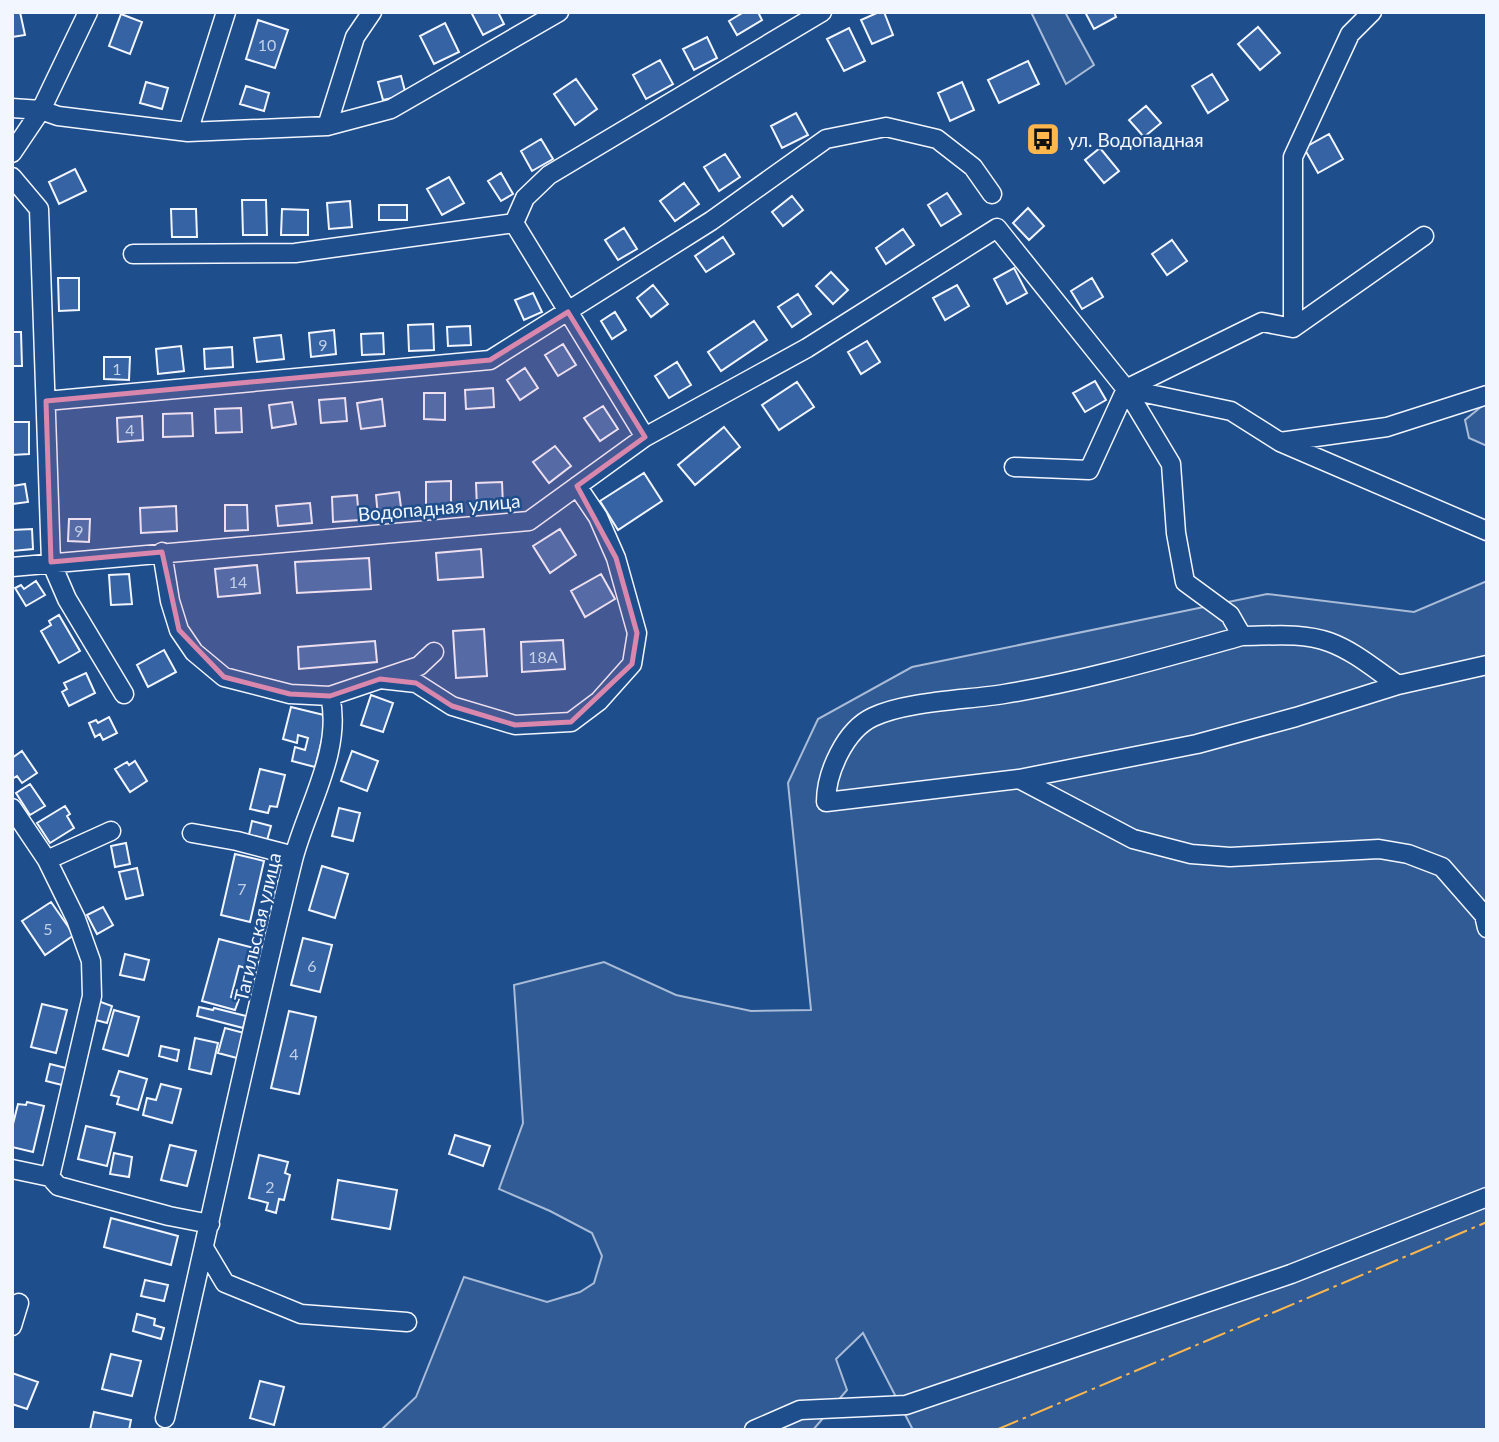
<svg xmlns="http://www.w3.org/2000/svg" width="1499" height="1442" viewBox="0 0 1499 1442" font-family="Lato,sans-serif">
  <rect width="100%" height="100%" fill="#1f4e8c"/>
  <!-- built -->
  <path fill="#305b95" stroke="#a8bbd7" stroke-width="2" d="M1031,12h34l29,53 -28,19z
    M1487,402v44l-18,-8 -4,-18z
    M1487,581v849h-574l-50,-97 -27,26 11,31 -34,40h-432l35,-33 48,-120 83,25 33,-10 14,-9 8,-27 -10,-23 -42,-22 -51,-22 24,-66 -9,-138 90,-23 72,33 75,16 60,-1 -23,-227 30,-64 94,-52 355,-73 147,18z"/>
  <!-- building -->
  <path fill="#3563a3" stroke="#f2f6ff" stroke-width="2" d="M12,12h8l5,23 -13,2z
    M471,12h27l6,12 -21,11z
    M744,12h14l4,8 -25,15 -8,-14z
    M879,12h5l9,23 -21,9 -11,-24z
    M1085,12h29l2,5 -22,12z
    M121,14l21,8 -12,32 -21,-8z
    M258,20l30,10 -13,38 -29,-9z
    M445,23l14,29 -25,12 -14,-28z
    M1258,27l22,26 -20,17 -22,-26z
    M849,28l16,33 -21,10 -17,-32z
    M707,37l10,21 -23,12 -11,-21z
    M660,60l13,24 -27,15 -13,-24z
    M1028,61l11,23 -40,19 -11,-23z
    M1212,74l16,26 -20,13 -16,-27z
    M401,76l5,19 -23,5 -5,-18z
    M576,79l21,30 -22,16 -21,-31z
    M146,82l22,6 -6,21 -22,-6z
    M962,82l12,28 -24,11 -12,-28z
    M246,86l23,7 -5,18 -24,-7z
    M1146,106l15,17 -17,14 -15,-17z
    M796,113l12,22 -26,13 -11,-22z
    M1329,134l14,25 -25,14 -14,-25z
    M541,139l12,20 -21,12 -11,-20z
    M1100,148l19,23 -15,12 -19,-23z
    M725,154l15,23 -21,14 -15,-24z
    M75,169l11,22 -27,13 -10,-22z
    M501,173l12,21 -12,7 -13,-20z
    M449,177l15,26 -22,12 -15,-26z
    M684,183l15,21 -24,17 -15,-20z
    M947,193l14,21 -20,12 -13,-21z
    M792,196l11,14 -20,16 -11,-14z
    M242,200h24l1,35h-24z
    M350,201l2,26 -23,2 -2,-26z
    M379,205h28v15h-28z
    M1028,208l16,18 -15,14 -16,-17z
    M171,209h25l1,28h-25z
    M282,209l26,1v25h-27z
    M624,228l13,21 -19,11 -13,-20z
    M903,229l11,16 -28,19 -10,-16z
    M723,237l11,17 -28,18 -11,-16z
    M1172,240l15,21 -20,14 -15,-21z
    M1014,268l13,25 -20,11 -13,-25z
    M831,272l17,18 -15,14 -17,-18z
    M58,278h21v32l-20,1z
    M1092,278l11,19 -21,12 -11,-18z
    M653,285l15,19 -17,13 -14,-19z
    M957,285l12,21 -24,14 -12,-22z
    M533,293l9,19 -18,8 -9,-20z
    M798,294l13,20 -19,13 -14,-20z
    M615,312l11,18 -14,9 -11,-18z
    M754,321l13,19 -46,31 -13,-19z
    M433,324l1,26 -25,1 -1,-26z
    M470,326l1,19 -23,1 -1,-19z
    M334,330l2,24 -25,3 -2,-24z
    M12,332h9l1,34h-10z
    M383,333l1,21 -22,1 -1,-21z
    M281,335l3,24 -27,3 -3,-24z
    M867,341l13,21 -19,12 -13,-22z
    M563,344l13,21 -18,11 -13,-21z
    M181,346l3,25 -26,3 -2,-25z
    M232,347l1,20 -28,2 -1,-20z
    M104,357h26l-1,23 -25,-1z
    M677,362l14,23 -22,13 -14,-22z
    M525,368l13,20 -18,12 -13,-20z
    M1095,381l11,19 -21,12 -12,-19z
    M797,382l17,25 -35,23 -17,-25z
    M493,388l1,19 -28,2 -1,-19z
    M424,393h21v27l-21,-1z
    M345,398l2,23 -26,2 -2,-23z
    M382,399l3,27 -24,3 -4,-26z
    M292,402l4,22 -24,4 -3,-23z
    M603,406l15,23 -18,12 -16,-23z
    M241,408l1,24 -26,1 -1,-24z
    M192,413l1,23 -30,1v-23z
    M142,416l1,24 -25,2 -1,-24z
    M12,422h17v32l-17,1z
    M724,427l16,20 -45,38 -17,-20z
    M555,446l16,20 -22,17 -16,-21z
    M644,473l18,28 -44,29 -18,-29z
    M451,481v31h-25v-30z
    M502,482l1,24 -26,2 -1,-25z
    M25,484l3,18 -16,2v-18z
    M399,492l3,23 -24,2 -2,-22z
    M357,495l2,25 -26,2 -1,-25z
    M310,503l2,20 -34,3 -2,-20z
    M225,505h22l1,25 -23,1z
    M176,506l1,25 -36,2 -1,-25z
    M69,519h21l-1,23 -21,-1z
    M32,529l1,20 -21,2v-21z
    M560,529l16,26 -26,18 -17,-27z
    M481,549l2,28 -45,3 -2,-27z
    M369,558l2,31 -74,4 -2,-31z
    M257,565l3,28 -42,4 -3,-28z
    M129,574l3,30 -21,1 -2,-30z
    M601,574l14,25 -30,18 -14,-26z
    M36,581l9,14 -19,11 -11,-18 6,-3 3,4z
    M59,615l21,36 -21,12 -18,-32 10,-6 -2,-4z
    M484,629l3,47 -31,2 -3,-47z
    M563,640l2,29 -43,3 -1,-30z
    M375,641l2,21 -78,7 -1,-22z
    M164,650l12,22 -28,15 -11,-22z
    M86,673l9,20 -26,13 -7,-14 5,-3 -3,-6z
    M371,695l22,8 -10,29 -22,-7z
    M291,707l37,9 -13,51 -23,-6 3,-14 10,3 3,-12 -10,-3 -1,8 -14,-4z
    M109,717l8,16 -14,7 -3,-6 -5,3 -6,-14 7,-3 2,3z
    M22,751l15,22 -15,10 -5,-7 -5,3v-21z
    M352,751l26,10 -11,30 -26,-10z
    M135,761l12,20 -17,11 -15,-23 12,-7 2,3z
    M260,769l25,6 -8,32 -7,-1 -2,7 -18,-4z
    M30,784l15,22 -15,9 -14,-22z
    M65,806l5,8 -3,2 7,12 -24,15 -13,-20z
    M339,808l21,5 -7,28 -21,-5z
    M252,821l19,5 -5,18 -18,-5z
    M126,843l4,21 -15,3 -4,-21z
    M235,854l29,7 -14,61 -29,-7z
    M322,866l26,8 -13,44 -26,-8z
    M137,868l6,27 -17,4 -7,-27z
    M51,902l23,33 -29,20 -23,-34z
    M103,907l10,18 -16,9 -10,-19z
    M303,938l29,7 -12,47 -29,-7z
    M219,939l39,10 -6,21 -13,-4 -8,31 8,2 -4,11 -33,-9z
    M125,954l24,6 -5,20 -24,-5z
    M98,1001l14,5 -5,17 -15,-4z
    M42,1004l25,6 -11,43 -25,-6z
    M199,1007l14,3 1,-2 32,8 -3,12 -46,-12z
    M114,1010l25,7 -11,39 -25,-7z
    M289,1011l27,6 -17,77 -28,-6z
    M225,1028l19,5 -7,25 -19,-5z
    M195,1038l23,5 -7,31 -22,-5z
    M161,1046l18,4 -2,11 -18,-5z
    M50,1064l20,5 -4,17 -20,-5z
    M119,1071l28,8 -9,31 -21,-6 2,-7 -8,-2z
    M161,1084l20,5 -9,34 -29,-8 4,-17 9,2z
    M27,1102l17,4 -11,46 -21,-5v-19l6,-24 8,1z
    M86,1126l29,7 -8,33 -29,-7z
    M455,1135l35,11 -7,20 -34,-12z
    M170,1145l26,6 -9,35 -26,-6z
    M114,1153l18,4 -3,20 -19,-3z
    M259,1155l29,7 -3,11 5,2 -6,25 -5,-1 -3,14 -10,-3 2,-7 -19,-5z
    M338,1180l59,10 -7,39 -58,-10z
    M111,1218l67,18 -7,29 -67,-18z
    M145,1280l23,5 -4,16 -23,-5z
    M137,1314l18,5 -1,6 10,3 -3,11 -28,-8z
    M111,1354l30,7 -9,35 -30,-7z
    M12,1373l26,9 -11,27 -15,-5z
    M260,1381l24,6 -10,38 -24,-7z
    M94,1412l37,8 -2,10h-39z"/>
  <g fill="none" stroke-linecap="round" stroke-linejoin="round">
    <!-- minor casing -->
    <g stroke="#f2f6ff" stroke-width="21">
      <path id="minor" d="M12,108l29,2 17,6 130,16 139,-6 64,-17 168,-97
        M327,126l28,-89 17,-25
        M188,132l38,-120
        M12,153l29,-43 47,-98
        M12,177l27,32 12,353 16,37 57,95
        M133,254l162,-1 219,-30
        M1293,328v-171l57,-123 22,-22
        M1126,389l136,-67 31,6 131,-92
        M46,401l444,-41 221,-139 115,-82 60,-12 51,12 36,28 19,27
        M645,437l-131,-214 11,-25 24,-23 273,-163
        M1280,442l107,-15 100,-32
        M1014,467l75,3 37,-81 45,75 5,69 9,49 45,33 12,21c-79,22 -157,45 -238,58 -37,6 -98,7 -131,23 -28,13 -47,56 -47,85l193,-23 178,-35 99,-27 102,-32 89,-20
        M162,552l8,49 9,29 15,22 30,25 66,17 40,2c13,55 -24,112 -37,164 -46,185 -85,372 -128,558
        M12,567l517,-46 116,-84 162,-89 190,-120 129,161 105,22 49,31 207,89
        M1242,636c28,0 59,-4 87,6 25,9 47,28 69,43
        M380,679l36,4 36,23 63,19 56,-3 28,-21 33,-37 5,-31 -21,-75 -18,-41 -21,-31
        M330,696l89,-30 15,-14
        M1019,779l114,60 58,15 39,3 149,-8 29,5 34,13 42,48 3,13
        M12,808l35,52 29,59 15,42 1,35 -42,181 8,9 111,30 41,8
        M192,833l45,8 57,15
        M47,860l64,-29
        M12,1169l38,8
        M204,1248l21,35 76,31 106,8
        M12,1326l7,-23
        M754,1430l46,-20 106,-5 385,-131 196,-77"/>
    </g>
    <!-- minor -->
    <use href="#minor" stroke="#1f4e8c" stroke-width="18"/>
    <!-- power -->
    <path stroke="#ffb74d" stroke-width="2" stroke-dasharray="24 5 3.5 5" stroke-linecap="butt" d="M996,1430l491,-208"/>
  </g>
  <!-- marked area -->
  <path fill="#da87ad" fill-opacity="0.2" stroke="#da87ad" stroke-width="5" stroke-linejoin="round" d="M568,312l77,125 -68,49 39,72 21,75 -5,31 -61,58 -56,3 -63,-19 -36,-23 -36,-4 -50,17 -40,-2 -66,-17 -45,-47 -17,-78 -111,10 -5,-161 444,-41z"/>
  <!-- icons -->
  <defs>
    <g id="bus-square" transform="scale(1.75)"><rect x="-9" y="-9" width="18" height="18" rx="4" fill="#ffb74d" stroke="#1f4e8c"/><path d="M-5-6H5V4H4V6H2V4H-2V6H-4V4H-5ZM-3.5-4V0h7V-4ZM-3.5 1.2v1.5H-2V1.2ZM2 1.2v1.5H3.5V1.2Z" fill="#111"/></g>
  </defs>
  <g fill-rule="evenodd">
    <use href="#bus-square" x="1043" y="139"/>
  </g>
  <g text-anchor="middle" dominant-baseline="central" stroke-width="5" stroke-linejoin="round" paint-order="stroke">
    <!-- number labels -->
    <g font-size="16" fill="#c3d1e8">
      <text x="267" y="44">10</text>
      <text x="323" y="344">9</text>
      <text x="117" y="368">1</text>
      <text x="130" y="429">4</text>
      <text x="79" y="530">9</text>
      <text x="238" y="581">14</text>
      <text x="543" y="656">18А</text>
      <text x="242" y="888">7</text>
      <text x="48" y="928">5</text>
      <text x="312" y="965">6</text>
      <text x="294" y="1053">4</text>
      <text x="270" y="1186">2</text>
    </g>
    <!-- poi labels -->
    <g font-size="19" fill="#f2f6ff" stroke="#1f4e8c" text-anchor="start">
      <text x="1068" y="139">ул. Водопадная</text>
    </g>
    <!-- street labels -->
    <g font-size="19" fill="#f2f6ff" stroke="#1f4e8c">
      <text transform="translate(439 507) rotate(-5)">Водопадная улица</text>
      <text transform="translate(257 927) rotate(-77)">Тагильская улица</text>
    </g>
  </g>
  <!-- border -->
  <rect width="1499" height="1442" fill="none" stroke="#f2f6ff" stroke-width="28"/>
</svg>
